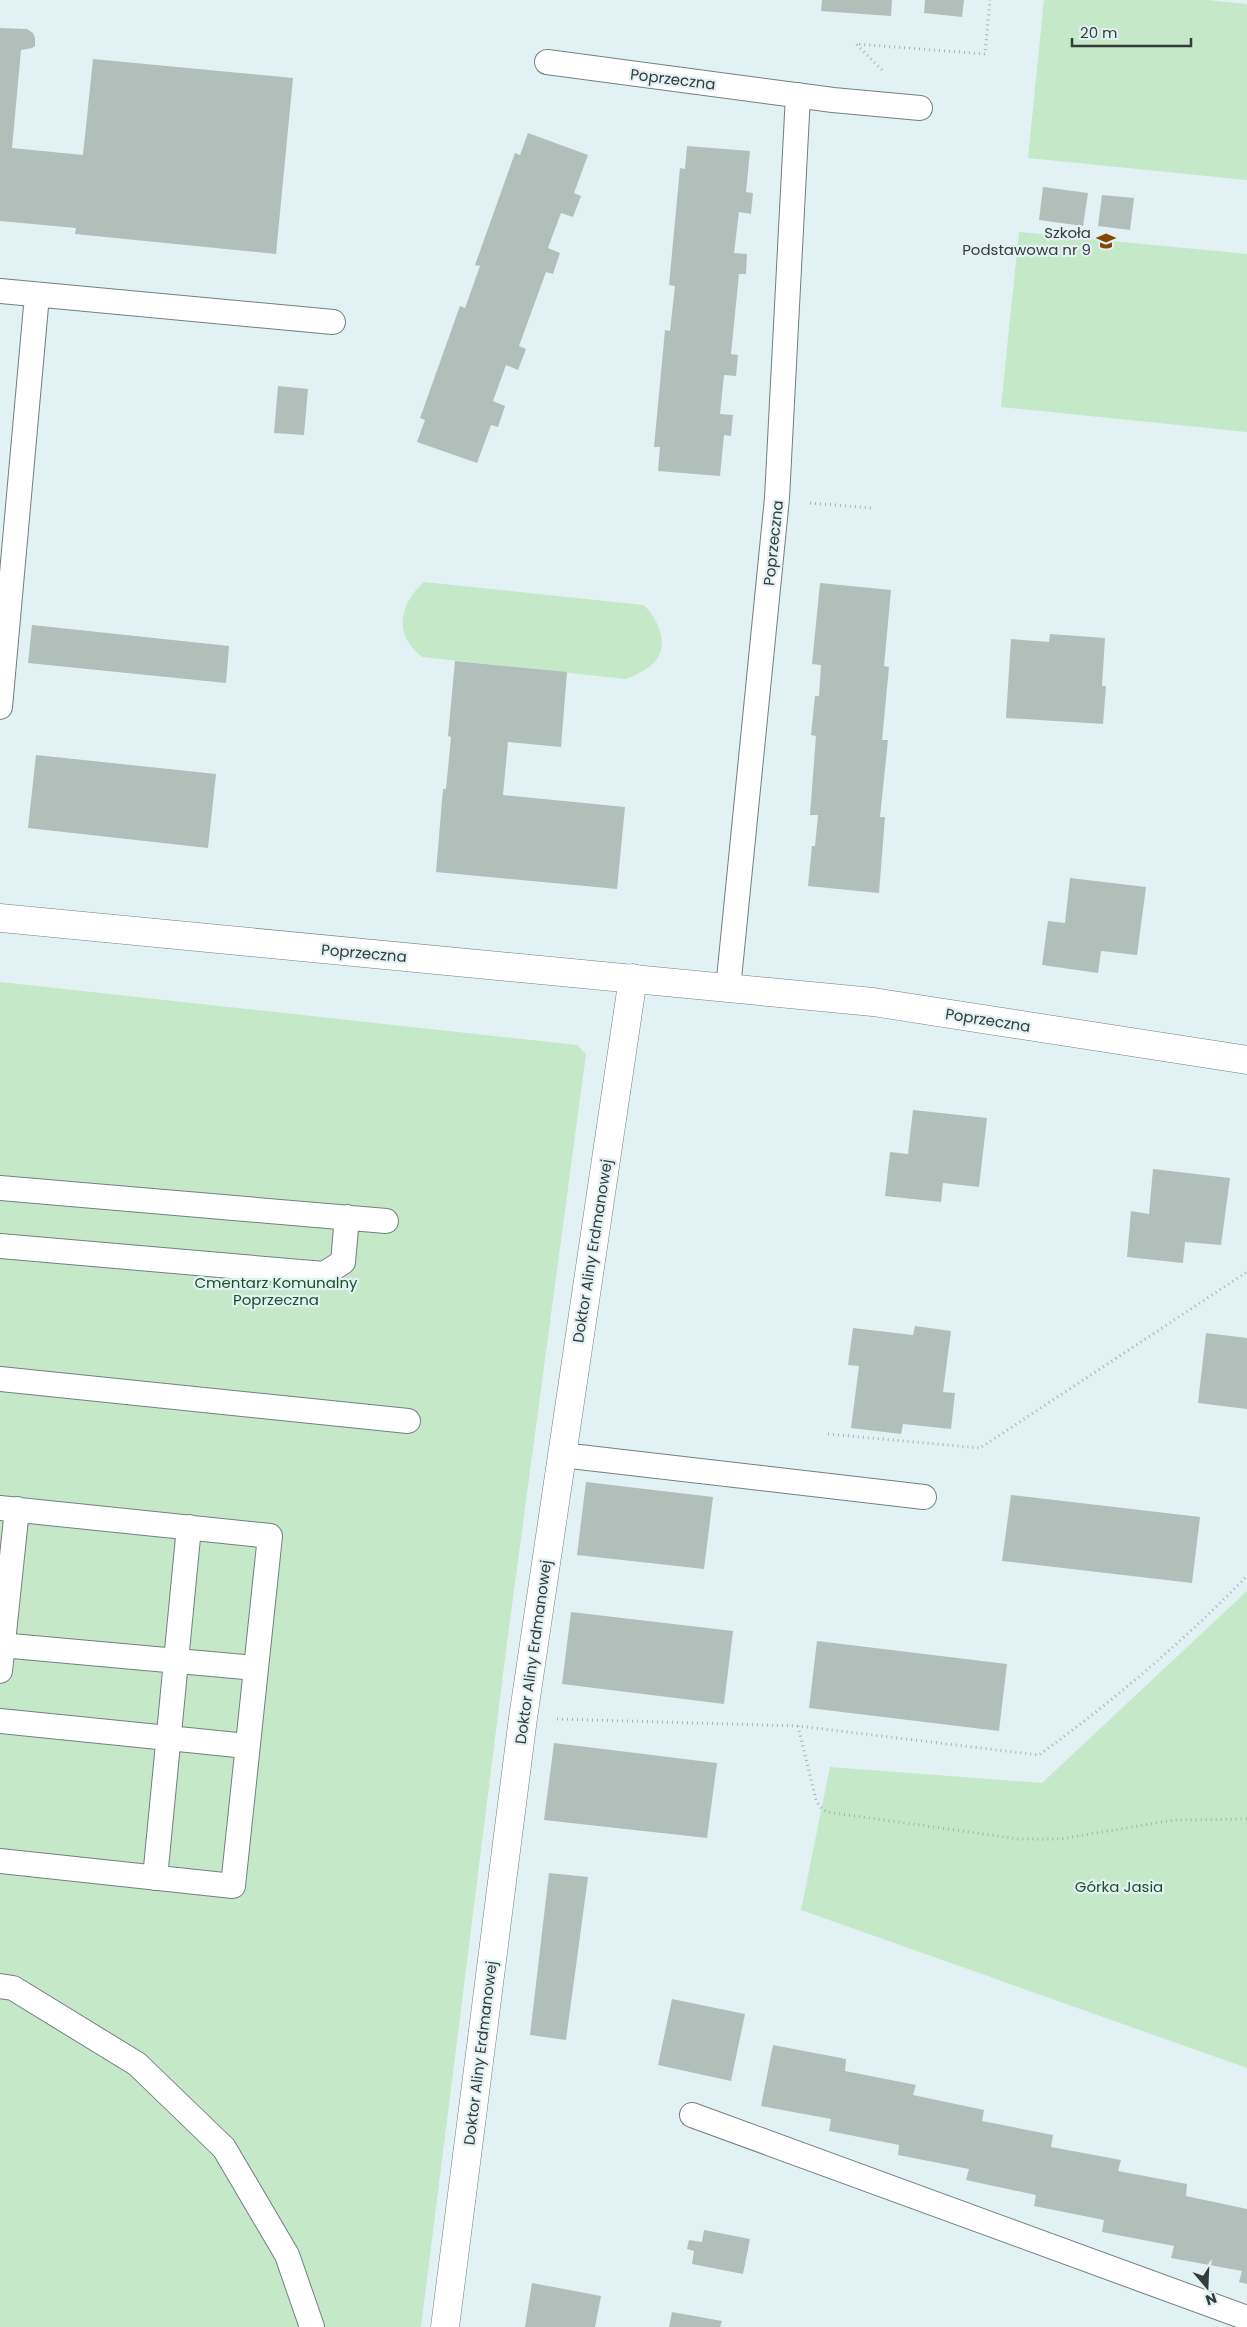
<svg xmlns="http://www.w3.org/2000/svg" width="1247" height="2327" viewBox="0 0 1247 2327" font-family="Poppins,sans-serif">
  <rect width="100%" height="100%" fill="#e2f1f3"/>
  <!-- green -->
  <path fill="#c5e8c8" d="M1044,0h163l40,4v176l-219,-22z
    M1019,232l228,22v178l-246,-25z
    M424,582l219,23c8,6 12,14 16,23 10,29 -8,41 -33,51l-204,-22c-4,-4 -10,-9 -13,-14 -15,-22 -1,-47 15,-61z
    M0,982l577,63 9,9 -78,581 -87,692h-421z
    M1247,1591v477l-446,-158 29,-143 212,16z"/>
  <!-- building -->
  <path fill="#b1bfbb" d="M822,0h70l-1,16 -70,-5z
    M925,0h39l-2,17 -38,-4z
    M0,28l27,1 6,4 2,5v8l-3,2 -11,2 -9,98 71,7 10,-96 200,19 -17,176 -201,-20 1,-6 -76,-7z
    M528,133l60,22 -14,38 7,3 -8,21 -12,-4 -13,35 12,5 -7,21 -7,-2 -27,74 7,3 -8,21 -12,-5 -13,36 12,5 -7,21 -7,-2 -14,38 -60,-21 8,-22 -5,-2 40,-112 5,2 15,-42 -5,-1 40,-112 5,2z
    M687,146l63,5 -4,41 7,1 -2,21 -12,-2 -5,41 13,1 -1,20h-7l-8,80 7,1 -2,21 -12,-1 -4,39 13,1 -2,21 -7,-1 -4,41 -62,-5 2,-24h-6l11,-117 5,1 5,-45 -6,-1 11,-117 5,1z
    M1043,187l45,6 -5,33 -44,-6z
    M1102,195l32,3 -4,32 -32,-4z
    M278,386l30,3 -4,46 -30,-2z
    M820,583l71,7 -7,76 5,1 -7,73h6l-8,77h5l-6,76 -71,-7 4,-40h3l3,-31h-8l6,-79 -5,-1 4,-39h4l2,-31 -9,-1z
    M32,625l197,21 -3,37 -198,-20z
    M1050,634l55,4 -3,48h4l-3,38 -97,-6 5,-79 38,3z
    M455,661l112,11 -6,75 -53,-5 -5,53 122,12 -8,82 -181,-17 7,-83h3l5,-52 -3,-1z
    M36,755l180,19 -8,74 -180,-20z
    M1070,878l76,9 -9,68 -36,-4 -3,22 -56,-8 6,-44 17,2z
    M913,1110l74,8 -8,69 -36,-4 -2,19 -56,-6 5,-44 18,2z
    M1153,1169l77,9 -9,67 -36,-3 -2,21 -56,-6 4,-46 18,3z
    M915,1326l36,5 -8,61 12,1 -4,36 -48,-5 -2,10 -50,-6 8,-62 -11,-1 5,-37 60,7z
    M1206,1333l41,5v71l-49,-6z
    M586,1482l127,15 -9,72 -127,-14z
    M1011,1495l189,22 -8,66 -190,-22z
    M571,1612l162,19 -9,73 -162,-20z
    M817,1641l190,23 -8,67 -190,-23z
    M554,1743l163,20 -10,75 -163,-18z
    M549,1873l39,4 -22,163 -36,-5z
    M672,1999l73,15 -14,67 -73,-16z
    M773,2045l73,14 -1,12 71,14 -3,10 71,15 -2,11 71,14 -2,12 70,13 -3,11 69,13 -1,12 61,13v75l-8,-2 3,-11 -71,-13 3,-12 -72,-14 2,-12 -70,-14 2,-11 -70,-15 3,-11 -71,-14 1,-10 -70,-14 2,-12 -70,-13z
    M704,2230l46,9 -7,35 -51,-10 2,-13 -7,-2 2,-9 13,2z
    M532,2283l69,13 -6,31h-70z
    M672,2312l50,9 -2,6h-51z"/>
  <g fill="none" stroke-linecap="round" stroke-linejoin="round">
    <!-- service casing -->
    <g stroke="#727f81" stroke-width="26">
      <path id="service" d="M547,62l286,38 87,8
        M0,291l333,31
        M0,707l37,-412
        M728,989l49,-491 21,-403
        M0,1188l386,33
        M0,1246l324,28 19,-12 4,-45
        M0,1379l408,42
        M562,1455l362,42
        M0,1508l270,28 -37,350 -233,-25
        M0,1645l256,23
        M0,1671l17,-162
        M0,1721l247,25
        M155,1878l34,-351
        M0,1986l13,2 124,76 87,84 63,107 25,72
        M692,2115l555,203"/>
    </g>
    <!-- minor casing -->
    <g stroke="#727f81" stroke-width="29">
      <path id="minor" d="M445,2327l78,-609 110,-740"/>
    </g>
    <!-- tertiary casing -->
    <g stroke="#727f81" stroke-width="29">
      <path id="tertiary" d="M0,918l873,84 374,58"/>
    </g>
    <!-- path -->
    <path stroke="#a6b2b3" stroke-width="3" stroke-dasharray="1 4" stroke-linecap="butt" d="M882,70l-26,-26 129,10 5,-54
      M810,503l62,5
      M828,1434l152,14 267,-176
      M557,1719l241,7 241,29c74,-54 144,-113 208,-179
      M798,1726l18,74 4,7 7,5 192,27h41l114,-19 73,-1"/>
    <!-- service -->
    <use href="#service" stroke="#fff" stroke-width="24"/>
    <!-- minor -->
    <use href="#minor" stroke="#fff" stroke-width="28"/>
    <!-- tertiary -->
    <use href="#tertiary" stroke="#fff" stroke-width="28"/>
  </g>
  <!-- icons -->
  <defs>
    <g id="school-bare" transform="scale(1.5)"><path d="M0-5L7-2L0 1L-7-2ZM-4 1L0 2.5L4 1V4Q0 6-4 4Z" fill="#834700" stroke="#e2f1f3" stroke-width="2.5" paint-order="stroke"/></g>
  </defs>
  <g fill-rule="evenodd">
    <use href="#school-bare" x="1106" y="241"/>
  </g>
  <g text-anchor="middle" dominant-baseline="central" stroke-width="4.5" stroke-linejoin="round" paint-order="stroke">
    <!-- street labels -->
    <g font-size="15" fill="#353b3b" stroke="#e2f1f3">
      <text transform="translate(673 79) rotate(7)">Poprzeczna</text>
      <text transform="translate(773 543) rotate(-84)">Poprzeczna</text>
      <text transform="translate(364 953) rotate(5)">Poprzeczna</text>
      <text transform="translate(988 1020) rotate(9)">Poprzeczna</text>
      <text transform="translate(592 1251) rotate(-81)">Doktor Aliny Erdmanowej</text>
      <text transform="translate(533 1652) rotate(-82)">Doktor Aliny Erdmanowej</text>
      <text transform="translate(480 2053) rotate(-83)">Doktor Aliny Erdmanowej</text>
    </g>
    <!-- poi labels -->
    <g font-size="15" fill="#353b3b" stroke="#e2f1f3" text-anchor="end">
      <text x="1091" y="232">Szkoła<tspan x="1091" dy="17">Podstawowa nr 9</tspan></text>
    </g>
    <!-- park labels -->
    <g font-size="15" fill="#1b5125" stroke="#e2f1f3">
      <text x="276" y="1282">Cmentarz Komunalny<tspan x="276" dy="17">Poprzeczna</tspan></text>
      <text x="1119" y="1886">Górka Jasia</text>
    </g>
  </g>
  <!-- north arrow -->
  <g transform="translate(1207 2287) rotate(161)" stroke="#e2f1f3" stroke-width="4" paint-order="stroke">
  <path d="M0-4L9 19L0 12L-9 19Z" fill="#353b3b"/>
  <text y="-8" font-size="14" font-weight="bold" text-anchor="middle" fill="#353b3b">N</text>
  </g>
  <!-- scale -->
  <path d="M1072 38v8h119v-8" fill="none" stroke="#353b3b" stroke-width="2.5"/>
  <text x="1080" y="38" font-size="15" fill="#353b3b" stroke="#e2f1f3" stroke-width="4" paint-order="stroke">20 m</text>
</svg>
